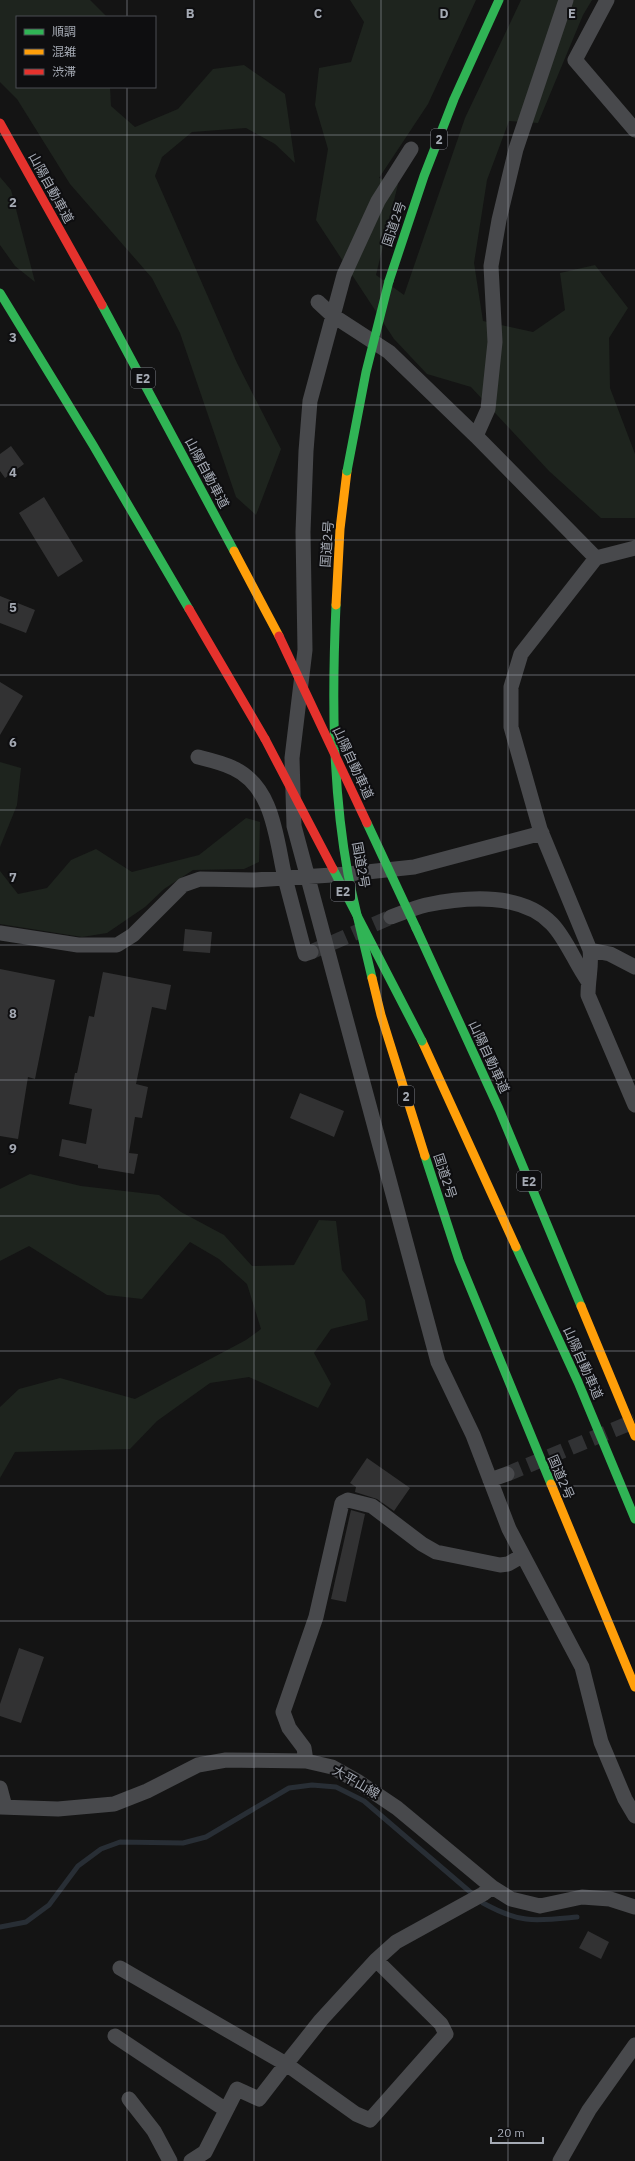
<svg xmlns="http://www.w3.org/2000/svg" width="635" height="2161" viewBox="0 0 635 2161" font-family="'IBM Plex Sans','Noto Sans JP',sans-serif">
  <rect width="100%" height="100%" fill="#141414"/>
  <!-- green -->
  <path fill="#1e241e" d="M0,0h90l17,17h-90v70h93l1,19 24,21 43,-18 35,-40 31,-4 41,29 10,69 -20,-19 -29,-16 -54,4 -30,25 -7,19 82,187 44,86 -25,66 -20,-18 -56,-164 -28,-55 -82,-94 -53,-85 -17,-17z
    M350,0h126l-48,104 -49,74 19,6 -22,91 28,20 61,-177 56,-118h71l-9,15 -45,108 -29,-2 -22,59 -13,83 9,58 50,11 32,-22 -5,-37 35,-8 33,43 -19,30 1,50 25,66v64h-34l-52,-47 -78,-84 -44,-13 -33,-35 -78,-119 12,-71 -13,-44 4,-37 32,-6 13,-40z
    M0,177l11,13 24,92 -20,-16 -15,-21z
    M0,762l21,6 -4,37 -17,42z
    M246,818l14,4 -1,40 -15,7 -51,1 -29,19 -19,18 -38,26 -25,4 -82,-13v-53l18,23 29,-6 24,-28 25,-11 36,23 67,-17z
    M30,1174l51,12 78,9 22,17 43,23 28,31 42,-1 25,-45 17,1 6,49 23,30 3,20 -37,9 -17,24 17,31 -13,24 -69,-31 -39,6 -53,38 -27,28 -115,3 -15,26v-71l19,-18 41,-11 75,21 111,-59 15,-11 -14,-45 -28,-25 -29,-17 -48,57 -35,-4 -78,-49 -29,15v-72z"/>
  <g fill="none" stroke-linecap="round" stroke-linejoin="round">
    <!-- stream -->
    <path stroke="#282e35" stroke-width="5" d="M0,1927l26,-5 23,-17 29,-39 23,-17 19,-7 63,1 23,-6 83,-49 23,-3 24,2 28,14 119,102c38,21 52,18 94,14"/>
  </g>
  <!-- building -->
  <path fill="#323233" d="M11,446l13,18 -19,14 -5,-7v-17z
    M44,497l39,64 -25,16 -39,-64z
    M0,596l35,14 -9,23 -26,-10z
    M0,682l23,14 -23,39z
    M185,929l27,3 -2,21 -27,-2z
    M0,969l55,11 -20,99 -7,-2 -10,62 -18,-3z
    M103,972l68,13 -5,25 -14,-3 -16,77 12,3 -6,31 -7,-1 -6,36 9,1 -4,20 -36,-6v-3l-39,-9 3,-17 24,5 6,-35 -23,-5 6,-31h2l12,-57 5,1z
    M300,1093l44,18 -10,26 -44,-19z
    M367,1458l43,30 -16,23 -17,-12 -22,-7 1,-5 -6,-4z
    M351,1510l14,4 -19,88 -15,-3z
    M19,1648l25,9 -23,66 -21,-7v-12z
    M588,1931l21,11 -8,17 -22,-11z"/>
  <g fill="none" stroke-linecap="round" stroke-linejoin="round">
    <!-- street-tunnel -->
    <path stroke="#313234" stroke-width="15" stroke-dasharray="15 8" stroke-linecap="butt" d="M311,952l80,-35
      M507,1474l128,-53"/>
    <!-- street -->
    <path stroke="#48494c" stroke-width="15" d="M607,0l-32,60 60,70
      M411,149l-33,52 -34,74 -34,126 -4,50 -3,81 2,118 -13,108 2,68 144,536 35,73 36,94 73,138 19,75 24,57 10,17
      M318,302l14,13 57,37 87,84 120,122
      M476,436l12,-27 7,-67 -4,-76 8,-46 17,-71 50,-149
      M635,548l-39,10 -75,96 -10,33v40l29,102 50,121c2,15 -2,29 -2,45l47,110
      M198,757c12,3 25,6 35,11 41,19 43,71 52,110l63,-4 66,-7 128,-34
      M391,917c11,-4 23,-9 35,-12 39,-8 96,-13 126,19 15,16 23,39 36,57
      M0,933l78,12h39l16,-10 50,-50 17,-6 54,1 31,-2 20,76 6,-2
      M590,950l20,4 25,13
      M490,1480l17,-6
      M306,1761l-2,-13 -15,-20 -6,-16 33,-95 26,-114 6,-3 24,6 50,38 14,8 64,13 8,-1 14,-8
      M0,1788l5,19
      M0,1807l58,2 56,-5 33,-13 51,-26 28,-5 80,1 26,6 25,14 40,27 95,79 19,12 29,7 42,-9 28,2 25,8
      M120,1968l166,96 35,-44 55,-60 20,-18 87,-48 9,-7
      M115,2036l111,74
      M129,2099l25,32 16,30
      M191,2161l14,-9 32,-63 22,10 27,-35 70,50 14,6 76,-86 -5,-10 -65,-64
      M560,2161l29,-51 46,-65"/>
    <!-- fast -->
    <path stroke="#30b455" stroke-width="9" d="M389,281l35,-105 30,-77 45,-99
      M0,293l93,152 96,164
      M102,305l132,246
      M336,605c-4,90 -4,181 12,269 7,35 16,69 24,104
      M416,928l83,181 82,197
      M425,1156l34,104 92,224
      M516,1247l62,135 57,137"/>
    <!-- slow -->
    <path stroke="#ff9f0a" stroke-width="9" d="M234,551l45,85
      M336,605l4,-76 7,-58
      M372,978l9,37 44,141
      M422,1041l94,206
      M581,1306l54,130
      M551,1484l84,203"/>
    <!-- jam -->
    <path stroke="#e5322d" stroke-width="9" d="M0,123l102,182
      M189,609l76,130"/>
    <!-- fast-bridge -->
    <path stroke="#30b455" stroke-width="9" d="M347,471l19,-99 23,-91
      M367,823l49,105
      M333,869l89,172"/>
    <!-- jam-bridge -->
    <path stroke="#e5322d" stroke-width="9" d="M279,636l88,187
      M265,739l68,130"/>
  </g>
  <!-- grid -->
  <path fill="none" stroke="#a5aab4" stroke-width="1" stroke-opacity="0.55" d="M127,0v17M254,0v2161M381,0v2161M508,0v2161M127,87v2074M0,135h635M0,270h635M0,405h635M0,540h635M0,675h635M0,810h635M0,945h635M0,1080h635M0,1216h635M0,1351h635M0,1486h635M0,1621h635M0,1756h635M0,1891h635M0,2026h635"/>
  <g text-anchor="middle" dominant-baseline="central" stroke-width="4" stroke-linejoin="round" paint-order="stroke">
    <!-- shield labels -->
    <g fill="#0e0e10" stroke="#787b83" stroke-width="1">
      <rect x="431" y="129" width="16" height="20" rx="3"/>
      <rect x="131" y="368" width="24" height="20" rx="3"/>
      <rect x="331" y="881" width="24" height="20" rx="3"/>
      <rect x="398" y="1086" width="16" height="20" rx="3"/>
      <rect x="517" y="1171" width="24" height="20" rx="3"/>
    </g>
    <g font-size="12" font-weight="bold" fill="#a5aab4">
      <text x="439" y="139">2</text>
      <text x="143" y="378">E2</text>
      <text x="343" y="891">E2</text>
      <text x="406" y="1096">2</text>
      <text x="529" y="1181">E2</text>
    </g>
    <!-- street labels -->
    <g font-size="13" fill="#a5aab4" stroke="#0e0e10">
      <text transform="translate(51 188) rotate(61)">山陽自動車道</text>
      <text transform="translate(394 224) rotate(-71)">国道2号</text>
      <text transform="translate(207 473) rotate(62)">山陽自動車道</text>
      <text transform="translate(327 544) rotate(-86)">国道2号</text>
      <text transform="translate(353 763) rotate(65)">山陽自動車道</text>
      <text transform="translate(361 865) rotate(80)">国道2号</text>
      <text transform="translate(489 1057) rotate(65)">山陽自動車道</text>
      <text transform="translate(445 1176) rotate(72)">国道2号</text>
      <text transform="translate(583 1363) rotate(66)">山陽自動車道</text>
      <text transform="translate(561 1477) rotate(67)">国道2号</text>
      <text transform="translate(356 1782) rotate(30)">大平山線</text>
    </g>
  </g>
  <g font-size="13" text-anchor="middle" font-weight="bold" fill="#a5aab4" stroke="#0e0e10" stroke-width="4" stroke-linejoin="round" paint-order="stroke">
    <text x="190" y="18">B</text>
    <text x="318" y="18">C</text>
    <text x="444" y="18">D</text>
    <text x="572" y="18">E</text>
    <text x="13" y="207">2</text>
    <text x="13" y="342">3</text>
    <text x="13" y="477">4</text>
    <text x="13" y="612">5</text>
    <text x="13" y="747">6</text>
    <text x="13" y="882">7</text>
    <text x="13" y="1018">8</text>
    <text x="13" y="1153">9</text>
  </g>
  <!-- legend -->
  <rect x="16" y="16" width="140" height="72" fill="#0e0e10" stroke="#4a4c52"/>
  <rect x="24" y="29" width="20" height="6" fill="#30b455" stroke="#4a4c52"/>
  <text x="52" y="36" font-size="12" fill="#a5aab4">順調</text>
  <rect x="24" y="49" width="20" height="6" fill="#ff9f0a" stroke="#4a4c52"/>
  <text x="52" y="56" font-size="12" fill="#a5aab4">混雑</text>
  <rect x="24" y="69" width="20" height="6" fill="#e5322d" stroke="#4a4c52"/>
  <text x="52" y="76" font-size="12" fill="#a5aab4">渋滞</text>
  <!-- scale -->
  <path d="M491 2137v6h52v-6" fill="none" stroke="#a5aab4" stroke-width="2"/>
  <text x="497" y="2137" font-size="12" fill="#a5aab4" stroke="#0e0e10" stroke-width="3" paint-order="stroke">20 m</text>
</svg>
